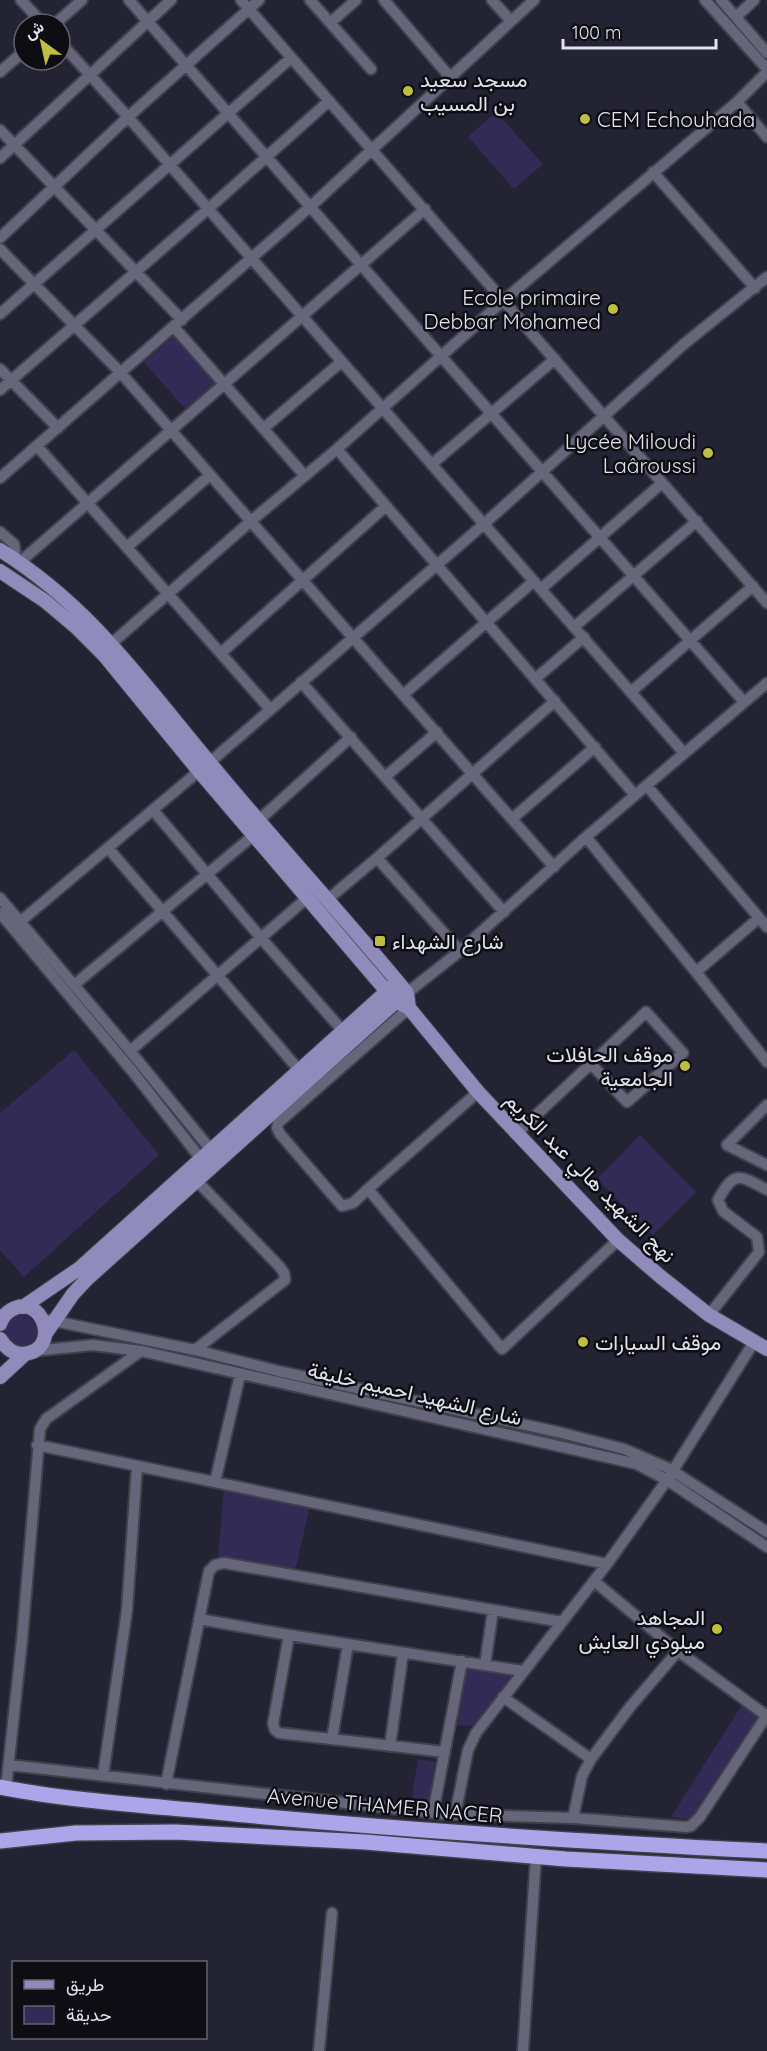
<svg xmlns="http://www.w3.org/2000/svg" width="767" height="2051" viewBox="0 0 767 2051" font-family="Quicksand,Vazirmatn,sans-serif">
  <rect width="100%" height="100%" fill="#242333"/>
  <!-- green -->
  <path fill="#322b55" d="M496,112l47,52 -29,25 -46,-52z
    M174,336l41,47 -30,26 -41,-47z
    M74,1050l85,105 -135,122 -24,-27v-137z
    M640,1135l56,57 -43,43 -56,-56z
    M5 1331a16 16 0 1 1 32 0a16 16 0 1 1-32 0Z
    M224,1490l86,16 -15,65 -77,-14z
    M463,1664l52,9 -34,53 -31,-1z
    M743,1703l19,12 -68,105 -23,-3z
    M418,1759l17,3 -7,45 -17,-3z"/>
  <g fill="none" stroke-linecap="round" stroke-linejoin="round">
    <!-- minor casing -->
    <g stroke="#41404d" stroke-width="14">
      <path id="minor" d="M21,0l22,24
        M129,0l615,702
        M241,0l526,603
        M310,0l61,69
        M384,0l66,77
        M492,0l19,21
        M705,0l62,69
        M721,0l46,53
        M737,16l17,-16
        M330,23l26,-23
        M55,24l27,-24
        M60,42l68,75 556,636
        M0,72l24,-21
        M737,102l30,35
        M0,130l182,190
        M0,158l171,-158
        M653,172l102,116
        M0,238l128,-121 131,-117
        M0,249l120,123 434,495
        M0,314l291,-256
        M174,327l131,149
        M0,369l58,59
        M0,390l208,-181 121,-108
        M264,428l77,-66
        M37,446l233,263
        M337,449l298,346
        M432,464l123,-105
        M0,478l311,-272 223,-206
        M0,532l14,12 2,16
        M127,547l83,-72
        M20,562l405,-353
        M541,589l121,-106
        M574,627l123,-106
        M111,644l140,-123 86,-72 167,-149 233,-198 30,-30
        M221,653l165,-147
        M535,679l49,-42
        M301,682l203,230
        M632,691l121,-105
        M404,694l130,-113
        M209,763l275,-239 200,-180 83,-67
        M385,777l52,-45
        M647,786l120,141
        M153,810l108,128 81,92
        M513,818l82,-71
        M259,820l92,-83
        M586,837l110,135 71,90
        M108,848l191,222
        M377,858l83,93
        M0,898l130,153 81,99
        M327,900l50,-42 178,-157
        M0,913l133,159 68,87
        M15,926l184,-155
        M696,972l63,-54
        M74,985l180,-150
        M407,993l53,-42 126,-114 181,-154
        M130,1051l177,-153
        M478,1092l-110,97 134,160 116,-109
        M767,1105l-40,40 40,20
        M516,1134l130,-122 37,41 -56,49 -37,-39
        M368,1189l-15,14 -11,3 -62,-72 -3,-6 1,-5 131,-115
        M709,1315l50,-63 -2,-15 -34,-26 -5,-11c16,-30 22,-25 49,-10
        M49,1320l146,30 83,21 280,61 66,17 44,19 99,64
        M195,1350l90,-70 -1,-7 -5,-7 -83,-86
        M33,1351l60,-6 48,6 496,113 30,16 100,67
        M37,1445l570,119
        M215,1482l25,-107
        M594,1581l84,70 89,65
        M199,1619l90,16 234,36
        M289,1635l-16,89 2,6 4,3 166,19
        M485,1665l8,-55
        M503,1697l88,62
        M332,1739l16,-95
        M390,1746l13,-93
        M9,1765l434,49 130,4 113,9 5,-1 9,-9 67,-102
        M103,1776l24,-166 10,-144
        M166,1784l43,-213 6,-6 9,-2 338,59
        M6,1788l16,-148 18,-211 6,-10 95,-68
        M433,1813l29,-152
        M455,1815l13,-65 8,-17 131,-169 60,-84 87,-138
        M573,1818l9,-42 9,-17 39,-52 48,-56
        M319,2051l13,-138
        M523,2051l13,-195"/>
    </g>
    <!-- major casing -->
    <g stroke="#41404d" stroke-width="16">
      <path id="major" d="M0,550c91,57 142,132 209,212 64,78 133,152 198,231l2,15
        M0,571l45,30 32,27 27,27 95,116 196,230 14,7 69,84 140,148 43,37 48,38 58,34
        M23,1307l57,-39 314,-283
        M0,1324c2,-6 6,-11 11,-14 32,-19 52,42 11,44 -10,0 -17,-7 -22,-15
        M46,1333l27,-39 14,-15 314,-282
        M0,1377l25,-23"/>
    </g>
    <!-- highway casing -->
    <g stroke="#41404d" stroke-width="18">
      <path id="highway" d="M0,1787c77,15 156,19 234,27 177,17 355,28 533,37
        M0,1841l76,-8 100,-1 189,10 201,17 201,11"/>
    </g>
    <!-- minor -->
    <use href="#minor" stroke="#676579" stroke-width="10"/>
    <!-- major -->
    <use href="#major" stroke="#918bbc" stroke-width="14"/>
    <!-- highway -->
    <use href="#highway" stroke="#ada5e9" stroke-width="15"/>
  </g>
  <!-- markers -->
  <g fill="#bfbe42" stroke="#0e0d14" stroke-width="2">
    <circle cx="408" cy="91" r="6"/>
    <circle cx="585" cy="119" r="6"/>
    <circle cx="613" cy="309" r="6"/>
    <circle cx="708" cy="453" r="6"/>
    <rect x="374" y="935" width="12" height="12" rx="3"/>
    <circle cx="685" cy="1066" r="6"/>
    <circle cx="583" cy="1342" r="6"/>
    <circle cx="717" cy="1629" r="6"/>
  </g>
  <g text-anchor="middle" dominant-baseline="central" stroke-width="5" stroke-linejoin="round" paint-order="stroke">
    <!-- poi labels -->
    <g font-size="21" fill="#e3e3ee" stroke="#0e0d14" text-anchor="start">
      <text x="420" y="79">مسجد سعيد<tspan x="420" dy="24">بن المسيب</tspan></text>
      <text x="597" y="119">CEM Echouhada</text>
      <text x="601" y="297" text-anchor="end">Ecole primaire<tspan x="601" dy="24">Debbar Mohamed</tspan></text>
      <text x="696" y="441" text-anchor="end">Lycée Miloudi<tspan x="696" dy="24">Laâroussi</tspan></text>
      <text x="392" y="941">شارع الشهداء</text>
      <text x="673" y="1054" text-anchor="end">موقف الحافلات<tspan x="673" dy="24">الجامعية</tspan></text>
      <text x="595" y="1342">موقف السيارات</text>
      <text x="705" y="1617" text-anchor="end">المجاهد<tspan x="705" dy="24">ميلودي العايش</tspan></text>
    </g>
    <!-- street labels -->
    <g font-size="21" fill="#e3e3ee" stroke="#0e0d14">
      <text transform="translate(591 1177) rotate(45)">نهج الشهيد هالي عبد الكريم</text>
      <text transform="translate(415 1393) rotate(13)">شارع الشهيد احميم خليفة</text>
      <text transform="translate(385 1805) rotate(5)">Avenue THAMER NACER</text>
    </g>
  </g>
  <!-- legend -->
  <rect x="12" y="1961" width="195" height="78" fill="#0e0d14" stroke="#63636b" stroke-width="1.5"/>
  <rect x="24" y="1980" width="30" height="9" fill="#918bbc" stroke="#63636b" stroke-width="1.5"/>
  <text x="66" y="1991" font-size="18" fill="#e3e3ee">طريق</text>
  <rect x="24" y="2006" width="30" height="18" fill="#322b55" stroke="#63636b" stroke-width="1.5"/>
  <text x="66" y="2021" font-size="18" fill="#e3e3ee">حديقة</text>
  <!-- north arrow -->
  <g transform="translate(42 42) rotate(327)"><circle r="28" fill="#0e0d14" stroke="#63636b" stroke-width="1.5"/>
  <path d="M0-4.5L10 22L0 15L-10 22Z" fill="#bfbe42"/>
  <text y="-9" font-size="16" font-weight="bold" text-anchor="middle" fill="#e3e3ee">ش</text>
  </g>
  <!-- scale -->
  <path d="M563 39v9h153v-9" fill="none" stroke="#e3e3ee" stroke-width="3"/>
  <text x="572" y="39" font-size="18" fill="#e3e3ee" stroke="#0e0d14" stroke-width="4.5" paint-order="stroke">100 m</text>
</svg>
